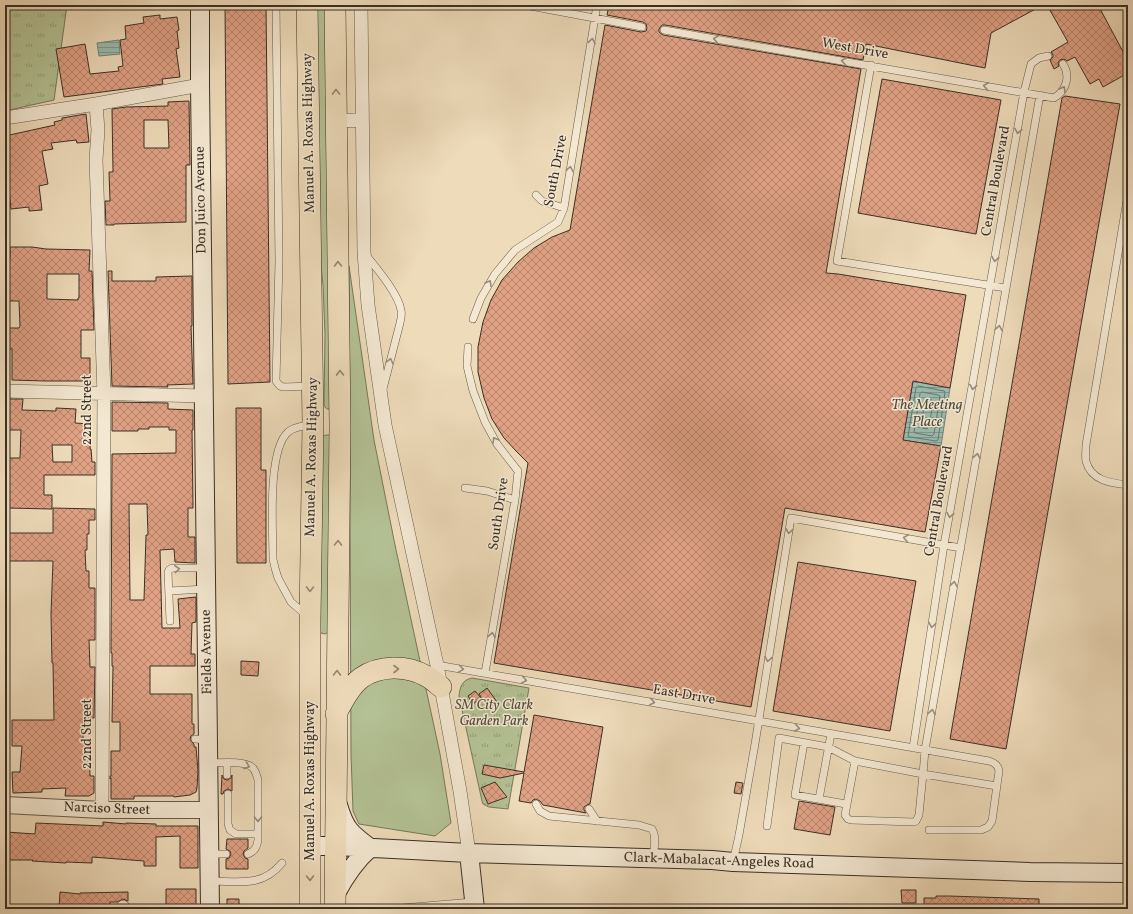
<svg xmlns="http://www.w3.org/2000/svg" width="1133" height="914" viewBox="0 0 1133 914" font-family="Vollkorn,serif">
  <defs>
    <pattern id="park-tufts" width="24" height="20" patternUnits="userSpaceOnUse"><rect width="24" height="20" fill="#b3c194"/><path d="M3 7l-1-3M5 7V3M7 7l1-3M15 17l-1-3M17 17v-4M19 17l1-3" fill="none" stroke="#939d79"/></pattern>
    <pattern id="water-rules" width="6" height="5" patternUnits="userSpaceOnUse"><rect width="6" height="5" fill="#99bbaf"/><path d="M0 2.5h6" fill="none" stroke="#7e988e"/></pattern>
    <pattern id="building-cross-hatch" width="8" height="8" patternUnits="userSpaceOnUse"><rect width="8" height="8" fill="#e0a185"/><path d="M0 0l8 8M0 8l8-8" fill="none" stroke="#b7846d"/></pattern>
  </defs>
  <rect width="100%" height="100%" fill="#eedbba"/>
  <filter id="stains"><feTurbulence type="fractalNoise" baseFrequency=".005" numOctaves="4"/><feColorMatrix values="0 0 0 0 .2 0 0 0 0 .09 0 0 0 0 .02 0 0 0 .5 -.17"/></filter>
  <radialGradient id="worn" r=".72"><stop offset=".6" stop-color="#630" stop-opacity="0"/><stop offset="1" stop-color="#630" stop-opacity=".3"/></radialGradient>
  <!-- grass -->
  <path fill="#b3c194" stroke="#76785d" d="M316,5h15v404c-5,1 -7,-2 -7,-6l1,-69 -2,-49 -5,-51z
    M349,266l25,174 21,105 45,209 11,69 -16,13 -76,-12 -6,-13 -2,-57z
    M326,435h4l-2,197 -3,2 -4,-1 -2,-3 3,-192 1,-2z"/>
  <!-- park -->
  <path fill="url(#park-tufts)" stroke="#76785d" d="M5,5h62l-13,95 -49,11z
    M472,678l57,10 -21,121 -19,-2 -6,-3 -1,-3 -23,-105c1,-9 3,-16 13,-18z"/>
  <!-- water -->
  <path fill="url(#water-rules)" stroke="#738378" d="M119,40l1,14 -21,2 -2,-13z
    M913,381l37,7 -9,58 -38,-6z"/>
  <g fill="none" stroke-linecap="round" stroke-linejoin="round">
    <!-- shore -->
    <path stroke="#6a766a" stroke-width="1" d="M918,386l26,5 1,1 -7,48 -2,1 -26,-4 -2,-1 8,-48z
      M922,392l16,3 2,1 -6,38 -2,2 -17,-3 -1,-1 6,-38z
      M927,399l5,1 1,2 -4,25 -2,2 -5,-1 -1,-2 4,-25z"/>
  </g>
  <!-- building -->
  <path fill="url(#building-cross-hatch)" stroke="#3a3026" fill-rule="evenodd" d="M225,5h41l4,377 -42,2z
    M609,5h434l-52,28 -6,35 -119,-24 -3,16 -198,-35h-3l-3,4v3l4,3 198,34 -35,204 12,1 128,21 -16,93 -37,-7 -10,59 38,6 -16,86 -140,-24 -34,199 -257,-44 34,-200 -11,-11 -13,-14 -12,-19 -8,-21 -6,-26v-25l5,-25 8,-22 11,-20 16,-18 16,-14 18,-11 18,-7 35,-205 36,7 5,-1 1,-3 -1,-4 -3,-2 -36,-7z
    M1047,5h51l30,56v12l-25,14 -4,-8 -9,5 -15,-27 -8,4 -3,-2 -4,1 -2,3 1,3 -5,3 -4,-9 3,-3v-2l-2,-3 17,-10z
    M160,15v4l17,-2 2,13 -2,1 2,17 -3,1 4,28 -18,2 1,5 -99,13 -8,-48 29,-5 5,30 29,-3 -1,-4 5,-1 -3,-26 6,-1 -1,-13 19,-3 -1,-6z
    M882,79l119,21 -25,134 -118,-21z
    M1065,96l55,8 -114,645 -56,-10 112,-641z
    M189,101l1,64h-4v57l-72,2v1h-8l-1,-24h5l-1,-29h4l-1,-63 14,-2 42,-1v-4zM144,120h24l1,28h-25z
    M86,114l3,28 -12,1 -1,-3 -25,3 2,6 -11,2 6,33 -9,2 3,24 -13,1v-4l-18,2 -2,-18 -4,1v-56l50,-11 -1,-3 8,-2v-2z
    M10,247h22l14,2 44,1 -1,21h3l2,59h-13v28h9v23h-45l-33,-1v-31h-4v-21h11l1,-2 -1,-25h-14v-43h5zM47,274h32v24h-1v2l-31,-1z
    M108,271h4v10h44v-4l36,-1v50h-1l2,58 -26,1 1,2 -56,-1z
    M10,399h13l-1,11 34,1v-3l20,1 -1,14 16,1 -1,25h1l1,13h3v13h-51v20h8v14l-44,-1 1,-50h11l1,-28h-15v-26zM52,445h20v17h-19z
    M112,402l56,1v6l25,1v20h-1l1,78h-5v29h7v26l-20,-1 -1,-13 -14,1 2,78h18l-2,-29 18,-2v25l-4,1 -1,31h4v12h-45v28h42v30h2v10l-3,2 -1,3 1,2 3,3v3h2l2,24 -1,17 -1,4 -6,3 -16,2v-1h-40v3h-23v-21l-1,1v-3h1v-25h9v-29h-8l1,-56h-1v-13h-1v-10l1,-189 64,-1v-23h-7v-3h-20v2h-11v2h-26zM129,504h18l1,31h-2l-2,65h-14z
    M236,408h25v62h5v93h-29z
    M53,508l42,1v11h-6v14h-2v16h-2l1,21h3v17h6v52h-6l1,27h5l-1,51h-11v23h6l1,35h4v17l-5,3h-24l1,-8 -24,1v3l-29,1 -1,-21h8l2,-26h-10v-26h42l-1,-57h-1l-1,-49 2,-53h-45v-28h45z
    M798,562l118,19 -26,150 -117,-20z
    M241,661l18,1 -1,14 -17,-1z
    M487,688l10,14 -7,5 -5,-7 -1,1 -5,-7z
    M475,691l6,7 -8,6 -5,-8z
    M534,715l69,12 -13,77 -3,1 -3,2v3l2,3 -43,-8 -3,-4 -4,-2 -3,1 -2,3 -12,-2 5,-28 -24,5 -18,-4 2,-9 40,7z
    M222,775l2,4 3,1 4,-2 1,-3v16l-4,-2 -4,2 -1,3h-2z
    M495,782l12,15 -19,7 -7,-16z
    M736,782l7,1 -2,11 -7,-1z
    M799,801l36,6 -5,28 -36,-6z
    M103,822l23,2v-1l30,1v2h42v42h-18v-32l-24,1v29h-12v-5l-52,-4v6l-26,-1v1l-34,-2 1,-1h-28l1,-28 29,2 1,-11 67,3z
    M227,839h21v9l-4,3 -1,3 2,4 3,1v10h-22v-10l3,-1 2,-4 -1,-3 -4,-2z
    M166,889h30v20h-30z
    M901,890h15v13h-14z
    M60,892l20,2v-1l48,-1v9l-5,-2 -6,3h-7v7h-51z
    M936,896h13l90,3v10h-115v-11h12z
    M227,899h12v10h-12z"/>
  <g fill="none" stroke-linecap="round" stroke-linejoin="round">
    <!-- service casing -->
    <g stroke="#675b4b" stroke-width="8">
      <path id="service" d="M276,5l3,256 -3,120 4,5 4,1 28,-1
        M525,5l117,22
        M664,30l390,68c12,-7 17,-22 9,-34
        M871,65l-34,196 169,27
        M1128,194l-42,251c0,5 -1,11 0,16 5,20 25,22 42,24
        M536,195l6,6 22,7
        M366,255c11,14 32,38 35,55 1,4 0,9 -1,13l-17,66
        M473,319l8,-21 14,-24 20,-24 43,-28 6,-14 33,-203
        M468,347l-1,19 6,25 12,31 12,22 21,27 -3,29 -30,173
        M465,488l22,3 28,9
        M169,591l37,-2
        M306,615l-15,-13 -13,-24 -3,-10 -2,-9c0,-28 -6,-108 15,-127 6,-5 15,-6 23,-7
        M170,621l-2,-49 1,-2 3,-2h34
        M437,665l552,96c6,2 9,4 10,10l-7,50 -4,6 -7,3h-52
        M195,739l13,1
        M804,743l-9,52 51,9
        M913,748l31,-203 80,-453 7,-28 8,-6 9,-2
        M855,761l-10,54 3,4 3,1 63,2 2,-1 3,-6 4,-41 74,12
        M209,763c11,0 36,-3 44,5 3,4 4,8 5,12v60c-1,7 -3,11 -10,14
        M227,763v12
        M228,794v30l2,6 6,4h22
        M819,799l12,-65
        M536,804l4,7 9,5 90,9 13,4c5,8 2,20 1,29
        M589,809l8,12
        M767,826l12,-88 49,9 27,14 68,13 2,-24 115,-655
        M211,854h15
        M733,862l6,-27 16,-91 36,-226 170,30
        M210,881c28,0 52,7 72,-18
        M390,909l83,-7"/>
    </g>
    <!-- minor casing -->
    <g stroke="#675b4b" stroke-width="14">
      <path id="minor" d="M361,5l3,247 4,53 17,120 52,240 23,126 9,62
        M96,104l104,-19
        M5,118l91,-14 2,26 -2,30 8,234 -2,416
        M337,121l25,-1
        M5,391l199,5
        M123,907v2"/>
    </g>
    <!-- tertiary casing -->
    <g stroke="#675b4b" stroke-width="18">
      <path id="tertiary" d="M5,805l97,5h107"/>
    </g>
    <!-- secondary casing -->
    <g stroke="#3a3026" stroke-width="20">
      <path id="secondary" d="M200,5v80l10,824
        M338,805c7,24 12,28 32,43
        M310,846h26l133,7 243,7 21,2 297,10 98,1
        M469,853l6,56
        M335,895c9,-17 20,-34 35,-47"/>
    </g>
    <!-- primary casing -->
    <g stroke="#3a3026" stroke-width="22">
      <path id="primary" d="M307,5l6,419 -3,194v291
        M336,714c6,-12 14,-28 25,-36 18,-13 46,-13 65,-2 5,2 10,7 15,11
        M335,909l5,-483 -5,-421"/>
    </g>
    <!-- service -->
    <use href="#service" stroke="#f4e8d2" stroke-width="7"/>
    <!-- minor -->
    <use href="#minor" stroke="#f4e8d2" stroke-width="13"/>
    <!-- tertiary -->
    <use href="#tertiary" stroke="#f4e8d2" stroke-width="16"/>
    <!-- secondary -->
    <use href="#secondary" stroke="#f4e8d2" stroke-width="18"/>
    <!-- primary -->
    <use href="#primary" stroke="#eedbba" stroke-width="21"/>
  </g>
  <!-- one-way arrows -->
  <defs><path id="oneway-chevron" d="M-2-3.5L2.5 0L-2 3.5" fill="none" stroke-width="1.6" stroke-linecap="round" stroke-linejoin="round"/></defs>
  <g stroke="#978c7c">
    <use href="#oneway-chevron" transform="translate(716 39) rotate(-170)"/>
    <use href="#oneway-chevron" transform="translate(592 41) rotate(-81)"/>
    <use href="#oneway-chevron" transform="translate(844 61) rotate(-170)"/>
    <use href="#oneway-chevron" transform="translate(986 86) rotate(-170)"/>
    <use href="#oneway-chevron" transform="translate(1063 89) rotate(-61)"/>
    <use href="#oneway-chevron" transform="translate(1018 131) rotate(100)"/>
    <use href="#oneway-chevron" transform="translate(570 169) rotate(-81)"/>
    <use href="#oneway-chevron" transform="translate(995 259) rotate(100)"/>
    <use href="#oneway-chevron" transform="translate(489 283) rotate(-60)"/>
    <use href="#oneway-chevron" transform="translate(999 328) rotate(-80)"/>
    <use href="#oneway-chevron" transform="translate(390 361) rotate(-76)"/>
    <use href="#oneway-chevron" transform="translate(973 387) rotate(100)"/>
    <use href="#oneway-chevron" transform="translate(495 440) rotate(-120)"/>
    <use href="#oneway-chevron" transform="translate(977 456) rotate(-80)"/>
    <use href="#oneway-chevron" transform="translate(950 515) rotate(100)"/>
    <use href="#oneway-chevron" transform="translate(789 531) rotate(99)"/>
    <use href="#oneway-chevron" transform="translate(906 538) rotate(-170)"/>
    <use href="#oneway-chevron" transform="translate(177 569) rotate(-5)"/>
    <use href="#oneway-chevron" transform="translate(954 584) rotate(-80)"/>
    <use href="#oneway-chevron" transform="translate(932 625) rotate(99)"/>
    <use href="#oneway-chevron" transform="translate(492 635) rotate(-80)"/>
    <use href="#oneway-chevron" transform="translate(768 659) rotate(99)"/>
    <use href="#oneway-chevron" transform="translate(461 669) rotate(9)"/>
    <use href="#oneway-chevron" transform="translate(524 680) rotate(10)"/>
    <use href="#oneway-chevron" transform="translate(652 702) rotate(10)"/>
    <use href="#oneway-chevron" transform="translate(932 712) rotate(-80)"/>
    <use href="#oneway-chevron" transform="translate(797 728) rotate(10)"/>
    <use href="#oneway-chevron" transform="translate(247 766) rotate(20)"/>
    <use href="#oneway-chevron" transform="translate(258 819) rotate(90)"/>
  </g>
  <g stroke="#948670">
    <use href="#oneway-chevron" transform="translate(336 92) rotate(-91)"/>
    <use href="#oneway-chevron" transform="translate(338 264) rotate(-91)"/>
    <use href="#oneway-chevron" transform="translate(340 373) rotate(-91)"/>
    <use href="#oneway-chevron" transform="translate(338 543) rotate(-89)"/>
    <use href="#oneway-chevron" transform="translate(310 589) rotate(91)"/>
    <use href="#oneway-chevron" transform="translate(396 669)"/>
    <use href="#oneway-chevron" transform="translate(337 673) rotate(-89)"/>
    <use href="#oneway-chevron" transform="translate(310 878) rotate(90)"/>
  </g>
  <g text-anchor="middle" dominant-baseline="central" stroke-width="3" stroke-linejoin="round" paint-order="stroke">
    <!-- street labels -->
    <g font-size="14" fill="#3a3026" stroke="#f4e8d2">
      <text transform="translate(855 49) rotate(10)">West Drive</text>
      <text transform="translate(309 133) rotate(-91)">Manuel A. Roxas Highway</text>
      <text transform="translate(556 171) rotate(-79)">South Drive</text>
      <text transform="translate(996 181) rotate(-80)">Central Boulevard</text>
      <text transform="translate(201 200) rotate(-91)">Don Juico Avenue</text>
      <text transform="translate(87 410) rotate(-90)">22nd Street</text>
      <text transform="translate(312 457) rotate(-89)">Manuel A. Roxas Highway</text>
      <text transform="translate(939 501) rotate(-80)">Central Boulevard</text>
      <text transform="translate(499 514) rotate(-82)">South Drive</text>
      <text transform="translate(207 652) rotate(-91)">Fields Avenue</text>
      <text transform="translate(684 695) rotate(10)">East Drive</text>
      <text transform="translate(87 734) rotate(-90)">22nd Street</text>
      <text transform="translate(310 781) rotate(-90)">Manuel A. Roxas Highway</text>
      <text transform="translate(107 809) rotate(2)">Narciso Street</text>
      <text transform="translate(719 861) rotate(2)">Clark-Mabalacat-Angeles Road</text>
    </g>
    <!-- park labels -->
    <g font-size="14" font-style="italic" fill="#524d3c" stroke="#f4e8d2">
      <text x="494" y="705">SM City Clark<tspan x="494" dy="16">Garden Park</tspan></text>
    </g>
    <!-- water labels -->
    <g font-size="15" font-style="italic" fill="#4d4c41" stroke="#f4e8d2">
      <text x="927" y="405">The Meeting<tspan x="927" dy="17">Place</tspan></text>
    </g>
  </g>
  <!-- margin -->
  <rect width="1133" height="914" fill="none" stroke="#eedbba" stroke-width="20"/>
  <rect x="6" y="6" width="1121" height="902" fill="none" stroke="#3a3026" stroke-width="2"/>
  <rect x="10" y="10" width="1113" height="894" fill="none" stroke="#3a3026"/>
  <rect width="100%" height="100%" filter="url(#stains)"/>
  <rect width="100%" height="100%" fill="url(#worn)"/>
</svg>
